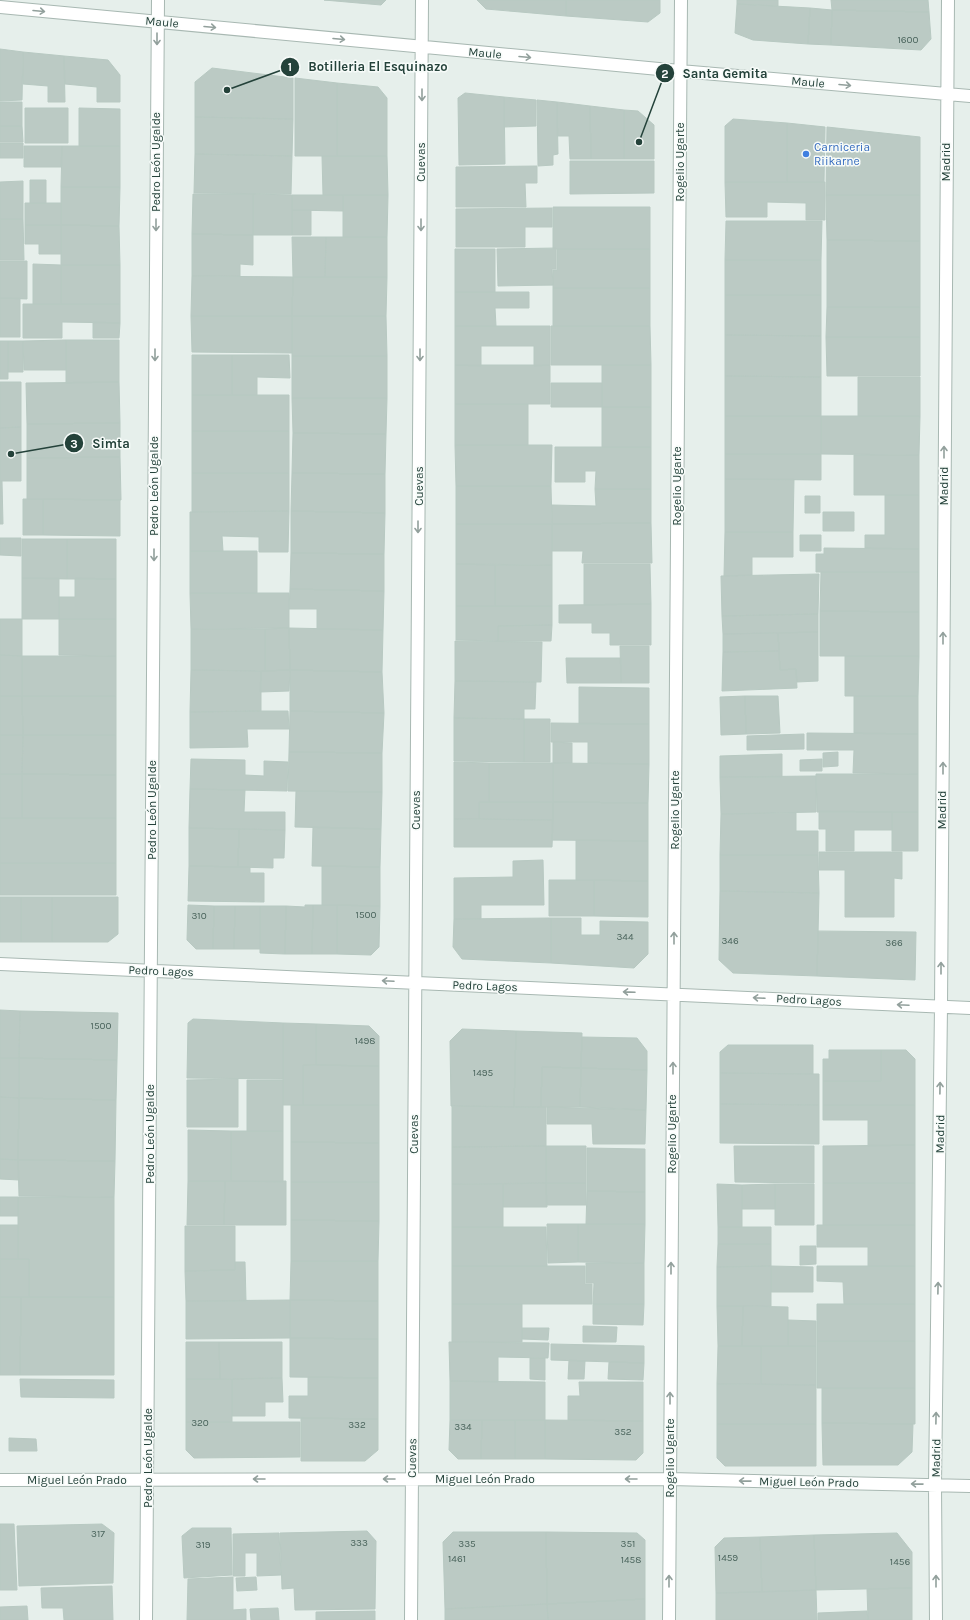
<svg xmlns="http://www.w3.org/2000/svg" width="970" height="1620" viewBox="0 0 970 1620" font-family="Karla,sans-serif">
  <rect width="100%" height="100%" fill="#e6efeb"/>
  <!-- building -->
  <path fill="#bbcac4" stroke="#b8c9c2" d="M324,0h62l-5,5z
    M477,0h89v16l-80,-7z
    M566,0h94v13l-12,9 -82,-6z
    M737,0h41v6l-41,-2z
    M831,0h97l1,12 -97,-2z
    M737,4l73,4 -2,36 -55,-4 -18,-7z
    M810,8l22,2 -1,35 -23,-1z
    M832,10l97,2 2,27 -10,11 -90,-5z
    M0,49l23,3 -1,48 -22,1z
    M23,52l41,4 1,46h-17v-16l-25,-2z
    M64,56l44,4 12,15v27h-23v-15l-32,-3z
    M212,68l81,10v41l-98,-2v-35z
    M295,78l42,5v73h-42z
    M337,83l41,4 9,11v58h-50z
    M465,93l39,4 1,67 -46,1 -1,-67z
    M504,97l32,3v26l-32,1z
    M537,100l20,2 1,52 -5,1v10l-15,1z
    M0,102h22v24h-22z
    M557,102l33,4 1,53h-21l-1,-23h-12z
    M590,106l34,4v49h-33z
    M25,108h43v35h-43z
    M79,108l41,1v37h-41z
    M624,110l14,1 16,14v34h-30z
    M195,117l98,2 -1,37 -97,-2z
    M733,119l54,4v59h-62v-56z
    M787,123l38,4 -1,55h-37z
    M0,126h22l1,16h-23z
    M827,127l93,10v58h-94z
    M0,143h23v15h-23z
    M24,146h38l-1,21h-37z
    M62,146h58v41h-59z
    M195,154l97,2 -1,38 -97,-1z
    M322,156h65l1,39h-65z
    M570,161h84v32l-84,1z
    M537,166v17h-12l1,24h-70v-40z
    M30,180h16v23h-16z
    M23,181v38h-23v-37z
    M725,182h100v38h-19v-17l-39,-1v15h-41z
    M61,187h59l-1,39 -58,-1z
    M193,194h60v41l-61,-1z
    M253,194l39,1v40h-39z
    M292,195h51v16l-51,-1z
    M343,195h45l-1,42h-44z
    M826,195h94v46l-93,-1z
    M25,203h36v22h-36z
    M553,207h97v42h-97z
    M552,208v19h-27v20h-69v-38z
    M292,210h19v25h-19z
    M0,219h23l1,41h-24z
    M726,221h96l-1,39h-96z
    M25,225h36v29h-22v-10h-14z
    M61,225l58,1 1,39h-59z
    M192,234l61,1v30l-13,-1v12h-48z
    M292,237h34l-1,40h-32z
    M326,237h61v40h-62z
    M827,240l93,1v66h-93z
    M556,248v21h-4l1,16 -55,1 -1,-37z
    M455,249h40v43h-40z
    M557,249h93v39h-97v-18h4z
    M725,260h96v35h-96z
    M0,261h27v38l-27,-1z
    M33,264l28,1v39h-28z
    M61,265h59v39h-59z
    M192,276l101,1 -1,39h-101z
    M293,277h94l-1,39h-94z
    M553,288h97v38h-97z
    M455,292h74v16h-34l1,18h-41z
    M725,295h96v41l-96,-1z
    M0,298h20v39h-20z
    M23,304h97v19l-58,-1v16h-39z
    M827,307h93v30h-94z
    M191,316h101v37l-100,-1z
    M292,316h94l1,40h-95z
    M93,322l27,1 -1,15h-26z
    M455,326h95v39l-16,1v-20h-53v20l-26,-1z
    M551,326h99l1,39h-100z
    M725,335l96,1v41l-96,-1z
    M826,337h94v39h-93z
    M66,340v30h-42l-1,-29z
    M66,340h53v42l-53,1z
    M0,341h8v38h-8z
    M8,341h15v31h-15z
    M192,355h40v40h-40z
    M232,355h57l1,23 -33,-1v18h-25z
    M292,356h95v42h-95z
    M455,365h95v39h-95z
    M602,365h49v42h-49z
    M725,376l96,1v39h-96z
    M858,377h62v39h-62z
    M0,382h21v45l-21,1z
    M119,382l1,41 -93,1 -1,-41z
    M551,383h51v24h-51z
    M192,395h97v36h-97z
    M292,398h95l-1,36 -93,-1z
    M455,404h73v41h-73z
    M602,407h49v40h-49z
    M725,416h96v38h-96z
    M821,416h99l-1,39 -98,-1z
    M120,423v34l-93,1v-34z
    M21,427v54h-21v-53z
    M192,431h97v42h-97z
    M293,433l93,1 -1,40 -93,-1z
    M455,445h97l-1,41h-95z
    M555,447h96v42h-56l1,-18h-11v11h-30z
    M725,454h96v26l-96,-1z
    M854,455h65v40h-65z
    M120,457l1,43 -94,-1v-41z
    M192,473h97v38l-97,1z
    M292,473l93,1v39l-94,-2z
    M725,479h69l-1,53h-68z
    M0,481h2l1,43h-3z
    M456,486h95l1,38h-96z
    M595,489h56v34l-99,1v-19l44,1z
    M885,495h34v54l-54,-1v-13h20z
    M805,496h15v17h-15z
    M23,499h20v36h-20z
    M43,499l77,1v36l-77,-1z
    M289,511l-1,41h-29v-15l-37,-1 1,15h-33v-39z
    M291,511l94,2 -1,41 -93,-1z
    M823,512h31v19h-31z
    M651,523l1,40h-70l1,-12h-31v-27z
    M456,524h96v41l-96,-1z
    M725,532h68v25h-41v18l-28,1z
    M800,535h21v16h-21z
    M0,538h21v18l-21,-1z
    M22,539h45v40l-45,-1z
    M67,539h49v40h-49z
    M824,548l95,1v23h-103v-18h8z
    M190,551h67v42h-67z
    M291,553l93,1v37l-94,-2z
    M456,564l39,1v41h-39z
    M584,564h66l1,40 -67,1z
    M495,565h57v41h-57z
    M821,572h98v40l-99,-1z
    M819,574l-1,40 -96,2 -1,-40z
    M22,578h37v41h-37z
    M75,578l41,1v40h-57v-22h16z
    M290,589l94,2 -1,39 -66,-1v-20h-28z
    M190,593h99v35l-98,1z
    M651,604v41h-41v-12h-18v-10h-33v-18z
    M456,606h96v19l-54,1v15l-42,-1z
    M820,611l99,1v44h-99z
    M818,614v18l-95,2 -1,-18z
    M0,619h22v37l-22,-1z
    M59,619h57v37l-57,-1z
    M552,625l-1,16h-53v-15z
    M289,628l1,42 -25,1v-42z
    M289,628l94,2 -1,42 -92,-2z
    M191,629h74v42l-74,-1z
    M818,632v49l-21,1 -1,-13 -16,1 -2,-37z
    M778,633l1,18 -56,1v-18z
    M455,641l87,1 -1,40 -86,-1z
    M620,646h29v37h-28z
    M779,651l1,19 16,-1 1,19 -75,3 1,-39z
    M0,655l22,1v40h-22z
    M22,656h94v40h-94z
    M845,656h74l-1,40h-73z
    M566,658h55v25h-54z
    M191,670l70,1v40l-71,1z
    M290,670l-1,21 -29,1 1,-21z
    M290,670l92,2 2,41 -94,-2z
    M455,681l81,1 -1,27h-11v10l-70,-1z
    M579,687l70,1v36h-70z
    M0,696h22l1,39h-23z
    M22,696h94v39h-93z
    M745,696h33l2,37 -34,1z
    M745,696l1,38 -25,1 -1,-38z
    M854,696h64v38l-64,-1z
    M261,711h27l1,18h-42l1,18 -58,1v-36z
    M290,711l94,2 -2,40 -93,-1z
    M454,718l70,1v43l-70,-1z
    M524,719h26v43h-26z
    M551,723l98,1v40l-61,-1v-21h-37z
    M807,733l111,1v40l-65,-1 1,-23h-47z
    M804,734v15l-57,1v-14z
    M0,735h23l-1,39h-22z
    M23,735h93v40l-94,-1z
    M553,742l19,1v20h-19z
    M289,752l93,1v39l-94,-1z
    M838,752v14l-15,1v-14z
    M782,754v23h-62v-21z
    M191,759l54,1v15l19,1v-15l24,1 -1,29 -97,-2z
    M822,759v12h-22v-11z
    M454,762l35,1v39h-10v17h-25z
    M489,763h64v39h-64z
    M553,763l96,1 -1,39 -95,-1z
    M0,774h22v44h-22z
    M22,774l94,1v43h-94z
    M816,774h102v38h-101z
    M816,776v36l-95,2 -1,-37z
    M190,789l55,1 -1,22h41v18l-96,-2z
    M296,791l86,1 -1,37 -86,-2z
    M479,802h74v18l-74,-1z
    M553,802l95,1v38l-96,-1z
    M819,811l73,1v18h-38v21h-28v-22h-7z
    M892,812h26v39h-26z
    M796,813v18h22v24h-98l1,-41z
    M0,818h116v45h-116z
    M454,819l99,1 -1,27h-98z
    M313,827l68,2 -1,38 -68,-1z
    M189,828l50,1 -1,38 -49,-1z
    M239,829l46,1 -1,28h-11v10l-35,-1z
    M576,840l72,1v40l-72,-1z
    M819,852h83v27l-8,-1v39h-49v-47h-26z
    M720,855h98l1,38 -99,-2z
    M543,860l1,45h-63v14h-27v-41l59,-1v-16z
    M0,863h116v32h-116z
    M189,866l61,1v6h14v29l-76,-1z
    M322,866l58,1v39l-58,-1z
    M549,880h45v36h-45z
    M594,880l54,1v36l-54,-1z
    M720,891l99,2 -2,83 -84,-3 -14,-13z
    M0,897h21v45h-21z
    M21,897h31v45h-31z
    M52,897h66v37l-10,8h-56z
    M188,905l26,1 -1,43h-17l-9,-9z
    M305,905h8l-1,49h-27l1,-48 19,1z
    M313,905h24v49h-25z
    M337,905l43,1 -1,41 -8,8 -34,-1z
    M214,906h21l-1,43h-21z
    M235,906h25v43h-26z
    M260,906h26l-1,48 -25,-1z
    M551,918v45l-89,-4 -9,-12 1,-28z
    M551,918h30v17h19v-14l48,1v32l-14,14 -83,-5z
    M818,931l98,1 -1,48 -98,-4z
    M0,1010l20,1 -1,47h-19z
    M20,1011l98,2 -1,47 -98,-2z
    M193,1019l90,4v56l-96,-1 1,-55z
    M283,1023l33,1v41h-13v40h-20z
    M316,1024l53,2 10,10v30l-63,-1z
    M462,1029l54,2 -2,76 -63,-1 -1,-65z
    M516,1031l66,2 -1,35 -39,-1 -1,40h-27z
    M582,1037l55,1 10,13v19l-66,-2z
    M728,1045h85v29l-93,-1v-21z
    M829,1050h52v31h-58v-22h6z
    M881,1050h25l9,9v46h-92v-24h58z
    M0,1058h19v40l-19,-1z
    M19,1058l98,2 -1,40 -97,-2z
    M303,1065l76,1v39h-76z
    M542,1067l39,1 -1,39h-39z
    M581,1068l66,2 -1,40 -66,-3z
    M720,1073l99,1v31l-99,-1z
    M238,1079v48h-51v-47z
    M247,1080h36v51h-36z
    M0,1097l19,1 -1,62 -18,-1z
    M19,1098l97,2 -1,61 -97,-1z
    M720,1104l99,1v39l-99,-1z
    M291,1105h88v38l-88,-1z
    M823,1105h92v40l-47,1v-26h-45z
    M452,1106l94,1v39l-94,1z
    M547,1107l99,3 -1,34h-52l-1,-20h-45z
    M188,1130l43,1v50h-43z
    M231,1131h52v51l-52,-1z
    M291,1142l88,1v39h-88z
    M915,1145v38h-92v-37z
    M546,1146h40v37h-40z
    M546,1146v37l-94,1v-37z
    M734,1146h80v37l-79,-1z
    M587,1148l58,1v43l-58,-1z
    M0,1159l18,1 1,20 -19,-1z
    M18,1160l97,1 -1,36 -95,-1z
    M188,1181h37l-1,44h-37z
    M225,1181h61v44h-62z
    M291,1182h88v39l-88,-1z
    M546,1183h40v22h-40z
    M546,1183l1,24h-44v-23z
    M823,1183h92v42h-92z
    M452,1184h51v43h-51z
    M717,1184l25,1v42h-24z
    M775,1184h39v41h-39z
    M775,1184v25h-33v-24z
    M587,1191l58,1v32h-59z
    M0,1197h18v19h-18z
    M18,1197h96v100h-85v-38h-11z
    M291,1220l88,1 -1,40h-87z
    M547,1224h31v38l-30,1z
    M578,1224h67l-1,39 -66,-1z
    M0,1225h18v34h-18z
    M817,1225h98v41h-47v-19h-51z
    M185,1226h50v44l-50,1z
    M452,1227h94l1,39h-95z
    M718,1227h53v17h-53z
    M718,1244h53v22l-54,1z
    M800,1246h16v18l-16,1z
    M0,1259h29v38h-29z
    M291,1261h87v40l-88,-1z
    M235,1262h10l1,39h-60l-1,-30 50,-1z
    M586,1263h58v41h-51l1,-21h-8z
    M452,1266h133v18h7v20h-140z
    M771,1266l42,1v25h-42z
    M771,1266v40h-54v-39z
    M817,1266h98v38h-71l-1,-22 -26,-1z
    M0,1297h21l-1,78h-20z
    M21,1297h93v78h-94z
    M290,1300l88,1v38l-88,-1z
    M290,1300v38l-104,1v-38z
    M452,1304h70v38h-70z
    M593,1304h51l-1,21 -50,-1z
    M817,1304h98v37h-98z
    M717,1306h26l-1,40h-24z
    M743,1306l45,1v39h-46z
    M788,1320l28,1v25h-28z
    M583,1326l34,1 -1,15h-33z
    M522,1328h27l-1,12 -26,-1z
    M290,1338l88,1v39l-88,-1z
    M817,1341h98v47h-98z
    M186,1342h33l1,37h-34z
    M219,1342h63v36l-62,1z
    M449,1342l100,1 -1,15 -50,-1v25l-48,-1z
    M551,1344l93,2v17l-93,-3z
    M718,1346h43v38h-44z
    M761,1346h55v39l-55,-1z
    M530,1358h15v22l-15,-1z
    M569,1360l16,1 -1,18h-16z
    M609,1362l35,1 -1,17 -35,-1z
    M308,1377l70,1v41l-89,-1v-22h19z
    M282,1378l1,24h-18v14h-33v-37z
    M20,1379l94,1v18l-93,-1z
    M186,1379h46v43h-46z
    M450,1381l95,1v38h-95z
    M579,1382h64v39l-75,-1v-24h12z
    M717,1384l99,1v39h-99z
    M822,1388h93v36l-93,-1z
    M301,1418l77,1v31l-13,11h-64z
    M450,1420h32l-1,39h-23l-9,-9z
    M482,1420h33v39h-34z
    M515,1420h30v39h-30z
    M545,1420l98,1v32l-7,7 -91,-1z
    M186,1422h114v35l-106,1 -8,-8z
    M822,1423l91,1 -1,28 -14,13h-75z
    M717,1424h99v42h-91l-8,-8z
    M9,1438l27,1 1,12h-28z
    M0,1524h14l3,66h-17z
    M102,1524l12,9 -1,50 -94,3 -2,-60z
    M192,1528h39l1,47 -48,3 -2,-42z
    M367,1531l9,10 -1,68 -80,1 -1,-22 -12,1 -2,-56z
    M453,1532h93l1,72 -102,5 -2,-67z
    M546,1532l91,1 8,7v59l-98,5z
    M279,1533l2,42 -24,1v-23h-12v23h-12v-42z
    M897,1533l15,19v36l-96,2 -2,-55z
    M814,1535l2,55 -54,2 -2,-55z
    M760,1537l2,55 -46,1 -1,-46 9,-9z
    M233,1577v33l13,-1v11h-59l1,-41z
    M256,1577l1,13 -20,1 -1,-13z
    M112,1586l1,34h-49l-1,-12h-21l-1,-20z
    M912,1588v32h-44l-1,-31z
    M816,1590l1,30h-101v-27z
    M645,1599v21h-97l-1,-16z
    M547,1604l1,16h-103v-11z
    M27,1606l1,14h-28v-13z
    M278,1608l1,12h-28l-1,-11z
    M375,1611v9h-59v-8z
    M867,1611l1,9h-50v-7z"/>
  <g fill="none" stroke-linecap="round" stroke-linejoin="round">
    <!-- minor casing -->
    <g stroke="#a8b8b2" stroke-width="14">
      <path id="minor" d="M0,7l680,64 290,25
        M0,964l970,44
        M0,1480l670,-1 300,7
        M146,1620l12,-1620
        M411,1620l11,-1620
        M669,1620l12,-1620
        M936,1620l-1,-135 6,-478 7,-1007"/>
    </g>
    <!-- minor -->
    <use href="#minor" stroke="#fff" stroke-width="12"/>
  </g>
  <!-- one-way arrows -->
  <defs><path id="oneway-shaft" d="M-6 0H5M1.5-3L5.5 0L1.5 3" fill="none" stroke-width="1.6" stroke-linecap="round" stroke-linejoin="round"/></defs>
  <g stroke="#92a09c">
    <use href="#oneway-shaft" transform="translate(39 11) rotate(5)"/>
    <use href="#oneway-shaft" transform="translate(210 27) rotate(5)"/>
    <use href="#oneway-shaft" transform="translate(157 39) rotate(90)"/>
    <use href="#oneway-shaft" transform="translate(339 39) rotate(5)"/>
    <use href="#oneway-shaft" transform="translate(525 57) rotate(5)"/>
    <use href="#oneway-shaft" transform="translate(845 85) rotate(5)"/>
    <use href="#oneway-shaft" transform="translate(422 95) rotate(90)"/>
    <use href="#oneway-shaft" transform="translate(156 225) rotate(90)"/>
    <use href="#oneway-shaft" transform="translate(421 225) rotate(90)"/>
    <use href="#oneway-shaft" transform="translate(155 355) rotate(90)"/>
    <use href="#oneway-shaft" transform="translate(420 355) rotate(90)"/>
    <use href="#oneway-shaft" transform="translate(944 452) rotate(-90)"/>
    <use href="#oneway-shaft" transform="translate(418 527) rotate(90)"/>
    <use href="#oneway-shaft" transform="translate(154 555) rotate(90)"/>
    <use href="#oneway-shaft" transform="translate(943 638) rotate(-90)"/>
    <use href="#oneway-shaft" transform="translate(943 768) rotate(-90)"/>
    <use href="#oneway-shaft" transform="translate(674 938) rotate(-90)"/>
    <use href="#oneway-shaft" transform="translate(941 968) rotate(-90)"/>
    <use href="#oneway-shaft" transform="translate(388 981) rotate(-177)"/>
    <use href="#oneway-shaft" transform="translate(629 992) rotate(-178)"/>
    <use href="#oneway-shaft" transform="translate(759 998) rotate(-177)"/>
    <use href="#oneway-shaft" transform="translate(903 1005) rotate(-177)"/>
    <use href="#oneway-shaft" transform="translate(673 1068) rotate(-90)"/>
    <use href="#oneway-shaft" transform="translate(940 1088) rotate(-89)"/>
    <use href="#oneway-shaft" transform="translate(671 1268) rotate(-90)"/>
    <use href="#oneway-shaft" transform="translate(938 1288) rotate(-89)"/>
    <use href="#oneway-shaft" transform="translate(670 1398) rotate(-90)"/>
    <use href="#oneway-shaft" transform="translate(936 1418) rotate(-89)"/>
    <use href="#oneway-shaft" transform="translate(259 1479) rotate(180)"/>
    <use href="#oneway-shaft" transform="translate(389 1479) rotate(180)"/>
    <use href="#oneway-shaft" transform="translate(631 1479) rotate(180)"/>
    <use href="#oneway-shaft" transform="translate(745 1481) rotate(-179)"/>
    <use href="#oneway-shaft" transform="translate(917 1484) rotate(-179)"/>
    <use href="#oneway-shaft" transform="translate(669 1581) rotate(-90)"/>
    <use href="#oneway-shaft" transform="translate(936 1581) rotate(-90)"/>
  </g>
  <!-- markers -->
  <circle fill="#3f7fe0" stroke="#f7fbf9" stroke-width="1.5" cx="806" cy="154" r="4"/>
  <g text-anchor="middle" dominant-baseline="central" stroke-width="3" stroke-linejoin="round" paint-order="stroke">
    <!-- number labels -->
    <g font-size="10" fill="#4a645c">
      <text x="908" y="40">1600</text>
      <text x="366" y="915">1500</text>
      <text x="199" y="916">310</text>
      <text x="625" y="937">344</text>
      <text x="730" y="941">346</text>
      <text x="894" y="943">366</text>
      <text x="101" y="1026">1500</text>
      <text x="365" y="1041">1498</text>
      <text x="483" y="1073">1495</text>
      <text x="200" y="1423">320</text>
      <text x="357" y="1425">332</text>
      <text x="463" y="1427">334</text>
      <text x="623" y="1432">352</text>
      <text x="98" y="1534">317</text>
      <text x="359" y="1543">333</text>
      <text x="467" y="1544">335</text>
      <text x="628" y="1544">351</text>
      <text x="203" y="1545">319</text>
      <text x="728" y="1558">1459</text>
      <text x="457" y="1559">1461</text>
      <text x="631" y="1560">1458</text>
      <text x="900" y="1562">1456</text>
    </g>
    <!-- street labels -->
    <g font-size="12" fill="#24423a" stroke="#f7fbf9">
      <text transform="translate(162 22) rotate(5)">Maule</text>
      <text transform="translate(485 53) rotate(5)">Maule</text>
      <text transform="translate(808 82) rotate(5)">Maule</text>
      <text transform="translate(156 162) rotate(-90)">Pedro León Ugalde</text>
      <text transform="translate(421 162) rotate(-90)">Cuevas</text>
      <text transform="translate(680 162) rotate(-90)">Rogelio Ugarte</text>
      <text transform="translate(946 162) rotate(-90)">Madrid</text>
      <text transform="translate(154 486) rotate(-90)">Pedro León Ugalde</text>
      <text transform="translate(419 486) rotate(-90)">Cuevas</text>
      <text transform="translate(677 486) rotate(-90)">Rogelio Ugarte</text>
      <text transform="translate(944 486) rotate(-90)">Madrid</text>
      <text transform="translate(152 810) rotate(-90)">Pedro León Ugalde</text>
      <text transform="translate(416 810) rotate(-90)">Cuevas</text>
      <text transform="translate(675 810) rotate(-90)">Rogelio Ugarte</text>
      <text transform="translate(942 810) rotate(-90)">Madrid</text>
      <text transform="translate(161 971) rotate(2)">Pedro Lagos</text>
      <text transform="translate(485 986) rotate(2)">Pedro Lagos</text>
      <text transform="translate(809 1000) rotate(3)">Pedro Lagos</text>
      <text transform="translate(150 1134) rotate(-90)">Pedro León Ugalde</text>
      <text transform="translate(414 1134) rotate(-90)">Cuevas</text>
      <text transform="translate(672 1134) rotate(-90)">Rogelio Ugarte</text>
      <text transform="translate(940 1134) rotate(-89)">Madrid</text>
      <text transform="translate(148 1458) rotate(-90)">Pedro León Ugalde</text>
      <text transform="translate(412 1458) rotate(-89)">Cuevas</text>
      <text transform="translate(670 1458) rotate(-90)">Rogelio Ugarte</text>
      <text transform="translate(936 1458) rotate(-89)">Madrid</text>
      <text x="485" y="1479">Miguel León Prado</text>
      <text x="77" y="1480">Miguel León Prado</text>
      <text transform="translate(809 1482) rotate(1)">Miguel León Prado</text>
    </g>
    <!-- shop labels -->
    <g font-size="12" fill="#366cbe" stroke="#f7fbf9" text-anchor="start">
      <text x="814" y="147">Carniceria<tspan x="814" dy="14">Riikarne</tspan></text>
    </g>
  </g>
  <!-- callouts -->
  <path fill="none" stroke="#24423a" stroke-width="1.5" d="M227 90L290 67M639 142L665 73M11 454L74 443"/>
  <g fill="#24423a" stroke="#f7fbf9" stroke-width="1.5">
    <circle cx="227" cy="90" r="4"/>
    <circle cx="639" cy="142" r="4"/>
    <circle cx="11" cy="454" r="4"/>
    <circle cx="290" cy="67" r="10"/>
    <circle cx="665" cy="73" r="10"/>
    <circle cx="74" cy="443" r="10"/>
  </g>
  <g font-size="12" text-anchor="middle" font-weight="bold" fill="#fff">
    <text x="290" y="71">1</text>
    <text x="665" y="78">2</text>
    <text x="74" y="448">3</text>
  </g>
  <g font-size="13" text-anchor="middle" font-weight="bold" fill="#24423a" stroke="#f7fbf9" stroke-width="3" stroke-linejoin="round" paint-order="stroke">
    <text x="378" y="71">Botilleria El Esquinazo</text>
    <text x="725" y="78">Santa Gemita</text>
    <text x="111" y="448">Simta</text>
  </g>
</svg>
